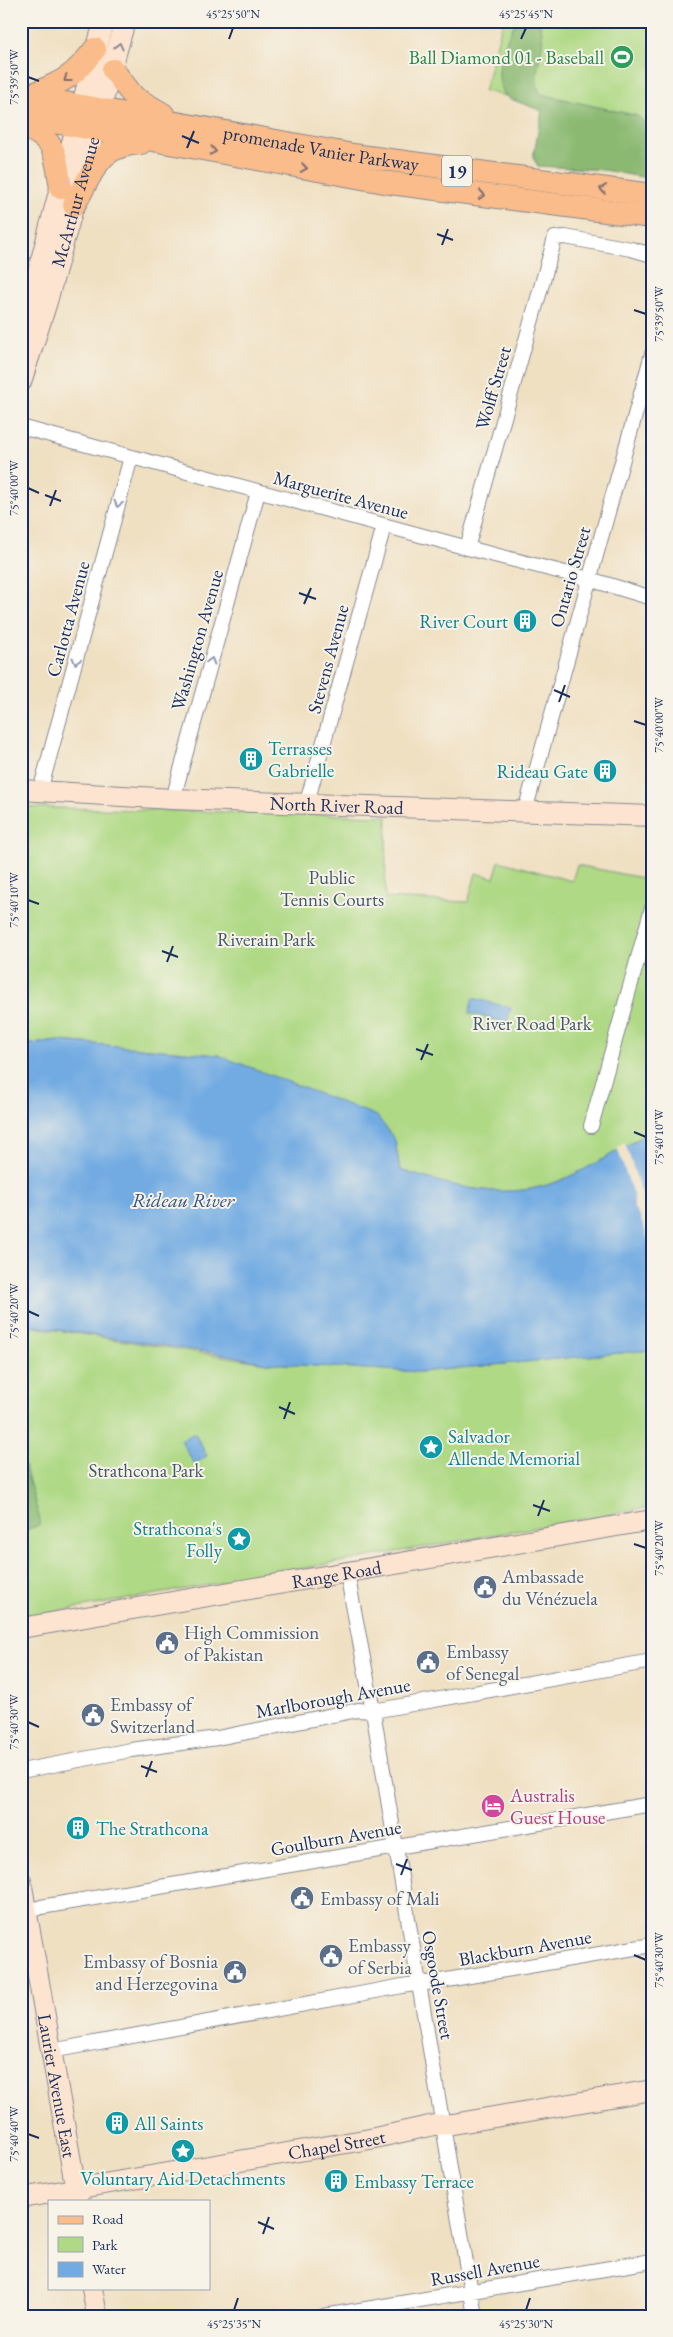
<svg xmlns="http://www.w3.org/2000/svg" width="673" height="2337" viewBox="0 0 673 2337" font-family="'EB Garamond',serif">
  <rect width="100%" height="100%" fill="#f7f3e8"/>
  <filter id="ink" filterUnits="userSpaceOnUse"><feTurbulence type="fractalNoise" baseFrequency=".02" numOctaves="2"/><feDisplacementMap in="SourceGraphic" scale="10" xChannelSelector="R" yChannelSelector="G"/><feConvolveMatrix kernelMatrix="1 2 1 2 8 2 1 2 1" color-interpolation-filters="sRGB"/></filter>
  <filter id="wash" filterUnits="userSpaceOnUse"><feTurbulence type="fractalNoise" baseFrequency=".0096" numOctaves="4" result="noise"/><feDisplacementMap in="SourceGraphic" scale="20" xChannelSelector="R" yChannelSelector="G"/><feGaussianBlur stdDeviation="1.12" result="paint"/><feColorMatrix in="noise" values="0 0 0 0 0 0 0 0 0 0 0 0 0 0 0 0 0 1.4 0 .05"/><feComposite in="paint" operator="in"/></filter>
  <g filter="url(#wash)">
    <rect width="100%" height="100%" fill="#f0e0c2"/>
    <!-- green -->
    <path fill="#afd985" stroke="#658472" d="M503,21h149v109l-168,-39z
      M21,807l366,9 -2,82 83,4 8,-29 18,5 5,-17 73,20 5,-16 75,15v251c-29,16 -58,35 -88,48 -55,24 -110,8 -164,-9l-5,-30 -177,-85 -158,-14 -39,4z
      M21,1325l245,38 153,9 233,-22v157l-631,111z"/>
    <!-- forest -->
    <path fill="#8bb972" stroke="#537468" d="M517,21h21c14,25 -11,52 3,73l97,22 14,14v49l-48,-9 -66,-4 -5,-8 9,-47 -34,-13c-19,-18 -4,-58 9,-77z
      M21,1462l4,5 15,53 -1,5 -18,7z"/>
    <!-- water -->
    <path fill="#72abe2" stroke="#466da0" d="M473,998l38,10 -4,15 -38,-10z
      M60,1041l158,14 159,61 18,24 5,30c54,17 109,33 164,9 30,-13 59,-32 88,-48v219l-233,22 -153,-9 -33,-7 -212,-32v-279z
      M195,1433l12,23 -13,8 -13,-24z"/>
    <!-- pier -->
    <path fill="#f0e0c2" d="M625,1143l16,48 7,13 4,20v26l-12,-33 -6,-9v-11l-17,-50z"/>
  </g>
  <g filter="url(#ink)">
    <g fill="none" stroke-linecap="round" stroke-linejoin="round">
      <!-- street casing -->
      <g stroke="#868890" stroke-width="16">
        <path id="street" d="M21,427l458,124 110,28 63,19
          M467,548l88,-310 10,-1 66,12 21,6
          M40,791l91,-334
          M173,799l85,-307
          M307,802l77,-276
          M525,811l127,-457
          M591,1126l61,-218
          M347,1573l26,138 102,605
          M21,1771l110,-21 86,-12 141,-28 15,1 279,-50
          M27,1912l14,-5 611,-103
          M51,2051l357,-66 27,-3 217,-37
          M324,2316l328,-55"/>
      </g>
      <!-- secondary casing -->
      <g stroke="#868890" stroke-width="22">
        <g id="secondary">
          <path d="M21,336l83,-315"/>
          <path id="s1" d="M21,382l25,-77 79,-284"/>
          <path id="s2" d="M21,790l152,9 479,17"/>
          <path id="s3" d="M21,1628l631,-108"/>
          <path id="s4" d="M21,1881l57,320"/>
          <path id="s5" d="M21,2198l349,-59 64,-14 19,-1 199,-34"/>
          <path d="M92,2288l5,28"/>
        </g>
      </g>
      <!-- primary casing -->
      <g stroke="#868890" stroke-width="24">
        <g id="primary">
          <path d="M113,70l21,27 29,17"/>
          <path id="s6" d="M21,95l332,60 299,40"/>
          <path d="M29,96c34,-15 42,-16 66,-47"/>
          <path d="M21,116l369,67 262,34"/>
          <path d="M21,126c37,13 34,29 40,62"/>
          <path d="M74,205c20,-33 23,-60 67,-62"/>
        </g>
      </g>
      <!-- street -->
      <use href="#street" stroke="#fff" stroke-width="14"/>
      <!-- secondary -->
      <use href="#secondary" stroke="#fde4d0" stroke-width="20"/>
      <!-- primary -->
      <use href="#primary" stroke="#f9bc8a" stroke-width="22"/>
    </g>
    <!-- one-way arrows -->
    <defs><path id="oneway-chevron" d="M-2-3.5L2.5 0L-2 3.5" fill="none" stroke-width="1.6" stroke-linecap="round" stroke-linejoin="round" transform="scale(1.25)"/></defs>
    <use stroke="#8c8a97" href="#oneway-chevron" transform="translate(119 46) rotate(-76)"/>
    <g stroke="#7f6e72">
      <use href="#oneway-chevron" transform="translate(67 79) rotate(143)"/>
      <use href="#oneway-chevron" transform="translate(213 151) rotate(11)"/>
      <use href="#oneway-chevron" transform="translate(304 168) rotate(9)"/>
      <use href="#oneway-chevron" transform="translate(603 189) rotate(-172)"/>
      <use href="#oneway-chevron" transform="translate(482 195) rotate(8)"/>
    </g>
    <g stroke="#8d97ae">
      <use href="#oneway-chevron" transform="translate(118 504) rotate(105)"/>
      <use href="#oneway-chevron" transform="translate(76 661) rotate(105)"/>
      <use href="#oneway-chevron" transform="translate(211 661) rotate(-74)"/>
    </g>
  </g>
  <!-- ticks -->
  <path fill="none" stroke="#1b2f5e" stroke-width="2" d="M229,39l4,-11M521,39l5,-11M28,77l11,4M182,136l17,7M187,148l7,-17M437,234l16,6M442,245l6,-16M634,310l12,4M28,488l11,5M45,495l16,6M50,506l6,-16M299,593l17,6M304,604l7,-16M554,690l16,7M559,702l6,-17M634,721l12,4M28,900l11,4M162,951l16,6M167,962l6,-16M416,1049l17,6M421,1060l7,-16M634,1132l12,5M28,1311l11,5M279,1407l16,7M284,1419l6,-17M533,1505l17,6M538,1516l6,-16M634,1544l12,4M28,1722l11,5M141,1766l16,6M146,1777l6,-16M396,1864l16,6M401,1875l6,-16M634,1955l12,5M28,2134l11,4M258,2222l16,7M263,2234l6,-17M234,2310l4,-12M526,2310l4,-12"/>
  <!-- icons -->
  <defs>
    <g id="stadium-disc" transform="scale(1.25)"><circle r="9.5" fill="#2e9e5b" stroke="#f7f3e8"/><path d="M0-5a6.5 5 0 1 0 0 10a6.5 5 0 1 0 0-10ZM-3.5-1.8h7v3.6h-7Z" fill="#fff"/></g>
    <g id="building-disc" transform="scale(1.25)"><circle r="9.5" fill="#0f9aa8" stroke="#f7f3e8"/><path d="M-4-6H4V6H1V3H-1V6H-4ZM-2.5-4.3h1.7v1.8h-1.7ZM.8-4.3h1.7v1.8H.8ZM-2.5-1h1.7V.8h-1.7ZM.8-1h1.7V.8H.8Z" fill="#fff"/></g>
    <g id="sight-disc" transform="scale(1.25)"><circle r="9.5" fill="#0f9aa8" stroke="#f7f3e8"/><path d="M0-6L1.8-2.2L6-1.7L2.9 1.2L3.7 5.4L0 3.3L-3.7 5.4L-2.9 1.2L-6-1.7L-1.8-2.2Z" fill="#fff"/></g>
    <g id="civic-disc" transform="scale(1.25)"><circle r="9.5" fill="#5c6f8a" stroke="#f7f3e8"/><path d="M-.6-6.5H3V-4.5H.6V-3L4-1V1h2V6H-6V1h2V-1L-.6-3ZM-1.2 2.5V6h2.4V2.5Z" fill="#fff"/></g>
    <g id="hotel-disc" transform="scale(1.25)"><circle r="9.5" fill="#d1479c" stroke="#f7f3e8"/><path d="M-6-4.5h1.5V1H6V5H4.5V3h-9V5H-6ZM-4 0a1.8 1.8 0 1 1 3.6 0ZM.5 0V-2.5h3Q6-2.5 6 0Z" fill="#fff"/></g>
  </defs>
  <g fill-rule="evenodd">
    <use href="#stadium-disc" x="622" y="57"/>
    <use href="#building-disc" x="525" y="621"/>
    <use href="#building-disc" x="251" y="759"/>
    <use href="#building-disc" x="605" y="771"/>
    <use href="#sight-disc" x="431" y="1447"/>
    <use href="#sight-disc" x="239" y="1539"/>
    <use href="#civic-disc" x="485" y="1587"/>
    <use href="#civic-disc" x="167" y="1643"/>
    <use href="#civic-disc" x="428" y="1662"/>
    <use href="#civic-disc" x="93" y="1715"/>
    <use href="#hotel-disc" x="493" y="1806"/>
    <use href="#building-disc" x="78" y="1828"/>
    <use href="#civic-disc" x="302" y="1898"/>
    <use href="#civic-disc" x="331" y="1956"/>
    <use href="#civic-disc" x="235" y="1972"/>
    <use href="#building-disc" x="117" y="2123"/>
    <use href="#sight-disc" x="183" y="2151"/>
    <use href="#building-disc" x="336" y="2181"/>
  </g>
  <g text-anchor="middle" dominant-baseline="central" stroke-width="4" stroke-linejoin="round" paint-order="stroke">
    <!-- shield labels -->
    <rect fill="#f7f3e8" stroke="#5d6a87" stroke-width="1" x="442" y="155.5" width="30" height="31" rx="4"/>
    <g font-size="18" font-weight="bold" fill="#1b2f5e">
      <text x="457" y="171">19</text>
    </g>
    <!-- leisure labels -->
    <g font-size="19" fill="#27864d" stroke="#f7f3e8" text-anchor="end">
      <text x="604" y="57">Ball Diamond 01 - Baseball</text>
    </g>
    <!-- street labels -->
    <g font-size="19" fill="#1b2f5e" stroke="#f7f3e8">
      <text stroke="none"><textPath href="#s6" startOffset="305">promenade Vanier Parkway</textPath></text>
      <text stroke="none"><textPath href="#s1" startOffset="188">McArthur Avenue</textPath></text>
      <text transform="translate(493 388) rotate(-74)">Wolff Street</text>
      <text transform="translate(341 495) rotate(15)">Marguerite Avenue</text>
      <text transform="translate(570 577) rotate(-74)">Ontario Street</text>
      <text transform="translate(68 619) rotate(-75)">Carlotta Avenue</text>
      <text transform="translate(197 640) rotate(-74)">Washington Avenue</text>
      <text transform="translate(328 659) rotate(-75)">Stevens Avenue</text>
      <text stroke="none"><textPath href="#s2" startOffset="316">North River Road</textPath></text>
      <text stroke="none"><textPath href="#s3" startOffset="320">Range Road</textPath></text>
      <text transform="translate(333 1698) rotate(-10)">Marlborough Avenue</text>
      <text transform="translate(336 1838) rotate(-10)">Goulburn Avenue</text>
      <text transform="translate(525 1948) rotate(-10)">Blackburn Avenue</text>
      <text transform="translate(438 1985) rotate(80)">Osgoode Street</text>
      <text stroke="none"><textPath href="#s4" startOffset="208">Laurier Avenue East</textPath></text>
      <text stroke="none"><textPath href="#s5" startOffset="320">Chapel Street</textPath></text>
      <text transform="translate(485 2270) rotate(-10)">Russell Avenue</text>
    </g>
    <!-- culture labels -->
    <g font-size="19" fill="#0d838f" stroke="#f7f3e8" text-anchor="start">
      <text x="508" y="621" text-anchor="end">River Court</text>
      <text x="268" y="748">Terrasses<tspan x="268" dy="22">Gabrielle</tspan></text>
      <text x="588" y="771" text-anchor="end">Rideau Gate</text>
      <text x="448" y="1436">Salvador<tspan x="448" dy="22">Allende Memorial</tspan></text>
      <text x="222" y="1528" text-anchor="end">Strathcona's<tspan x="222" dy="22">Folly</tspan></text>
      <text x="96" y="1828">The Strathcona</text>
      <text x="134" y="2123">All Saints</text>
      <text x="183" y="2178" text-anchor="middle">Voluntary Aid Detachments</text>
      <text x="354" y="2181">Embassy Terrace</text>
    </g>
    <!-- park labels -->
    <g font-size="19" fill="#405a68" stroke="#f7f3e8">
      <text x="332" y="877">Public<tspan x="332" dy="22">Tennis Courts</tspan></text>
      <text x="266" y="939">Riverain Park</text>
      <text x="532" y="1023">River Road Park</text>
      <text x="146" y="1470">Strathcona Park</text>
    </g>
    <!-- service labels -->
    <g font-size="19" fill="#4e5e75" stroke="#f7f3e8" text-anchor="start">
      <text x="502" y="1576">Ambassade<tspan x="502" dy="22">du Vénézuela</tspan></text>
      <text x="184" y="1632">High Commission<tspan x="184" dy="22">of Pakistan</tspan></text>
      <text x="446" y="1651">Embassy<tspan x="446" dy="22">of Senegal</tspan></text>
      <text x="110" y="1704">Embassy of<tspan x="110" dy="22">Switzerland</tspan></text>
      <text x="320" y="1898">Embassy of Mali</text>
      <text x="348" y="1945">Embassy<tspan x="348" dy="22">of Serbia</tspan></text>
      <text x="218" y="1961" text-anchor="end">Embassy of Bosnia<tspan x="218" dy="22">and Herzegovina</tspan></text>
    </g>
    <!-- hotel labels -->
    <g font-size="19" fill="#b23c85" stroke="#f7f3e8" text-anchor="start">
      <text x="510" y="1795">Australis<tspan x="510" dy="22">Guest House</tspan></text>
    </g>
    <!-- water labels -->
    <g font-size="20" font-style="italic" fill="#355486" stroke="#f7f3e8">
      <text x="183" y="1200">Rideau River</text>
    </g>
  </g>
  <!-- margin -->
  <rect width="673" height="2337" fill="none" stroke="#f7f3e8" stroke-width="55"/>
  <!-- legend -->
  <rect x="48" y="2200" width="162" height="90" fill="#f7f3e8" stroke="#9fa5b1"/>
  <rect x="58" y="2216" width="25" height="8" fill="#f9bc8a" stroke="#9fa5b1"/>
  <text x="92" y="2224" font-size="15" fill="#1b2f5e">Road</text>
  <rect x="58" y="2237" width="25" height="15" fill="#afd985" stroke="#9fa5b1"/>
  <text x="92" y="2250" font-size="15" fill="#1b2f5e">Park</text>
  <rect x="58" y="2262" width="25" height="15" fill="#72abe2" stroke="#9fa5b1"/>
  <text x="92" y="2274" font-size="15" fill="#1b2f5e">Water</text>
  <rect x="28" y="28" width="618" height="2282" fill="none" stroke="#1b2f5e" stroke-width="2"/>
  <g font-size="12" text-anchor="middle" fill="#1b2f5e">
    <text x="233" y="18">45°25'50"N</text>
    <text x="526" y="18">45°25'45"N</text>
    <text transform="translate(14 77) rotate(-90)" y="4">75°39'50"W</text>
    <text transform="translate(659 314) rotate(-90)" y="4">75°39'50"W</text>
    <text transform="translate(14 488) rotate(-90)" y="4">75°40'00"W</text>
    <text transform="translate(659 725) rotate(-90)" y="4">75°40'00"W</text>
    <text transform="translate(14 900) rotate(-90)" y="4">75°40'10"W</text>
    <text transform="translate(659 1137) rotate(-90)" y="4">75°40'10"W</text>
    <text transform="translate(14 1311) rotate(-90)" y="4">75°40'20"W</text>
    <text transform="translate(659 1548) rotate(-90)" y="4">75°40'20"W</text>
    <text transform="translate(14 1722) rotate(-90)" y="4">75°40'30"W</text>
    <text transform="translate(659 1960) rotate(-90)" y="4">75°40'30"W</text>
    <text transform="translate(14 2134) rotate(-90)" y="4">75°40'40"W</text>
    <text x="234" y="2328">45°25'35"N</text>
    <text x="526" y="2328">45°25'30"N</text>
  </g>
</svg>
